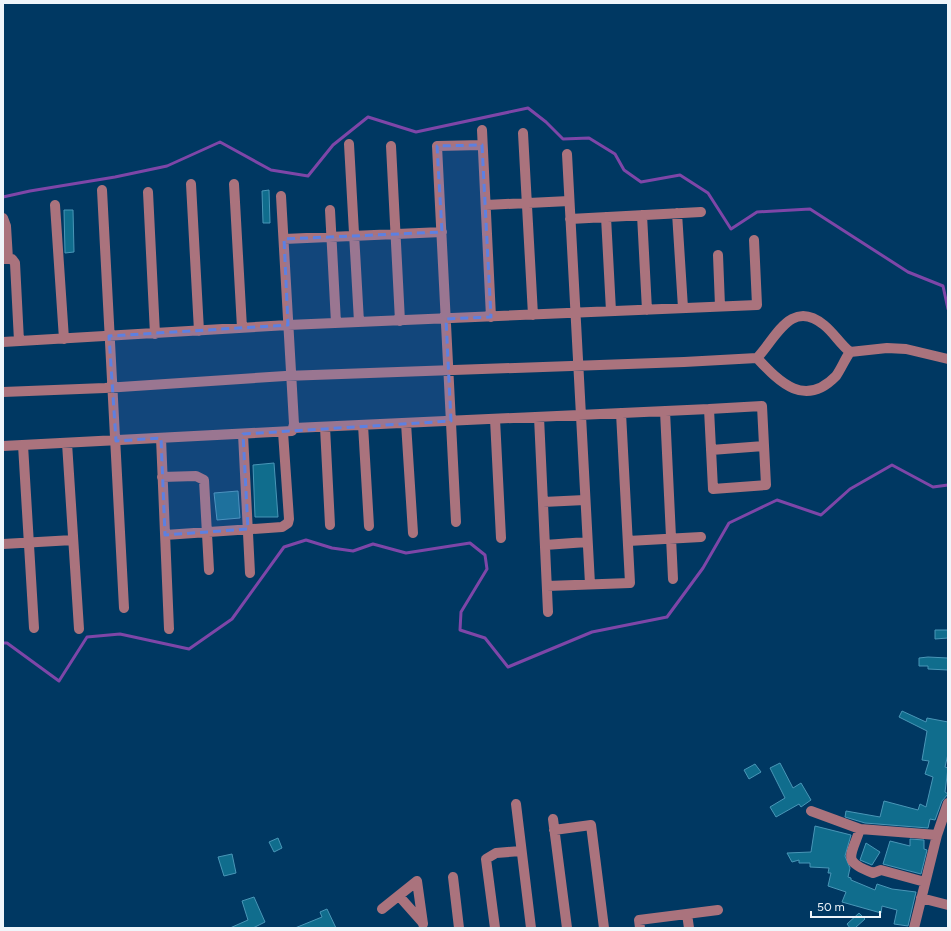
<svg xmlns="http://www.w3.org/2000/svg" width="951" height="931" viewBox="0 0 951 931" font-family="Figtree,sans-serif">
  <rect width="100%" height="100%" fill="#003862"/>
  <g fill="none" stroke-linecap="round" stroke-linejoin="round">
    <!-- stream -->
    <path stroke="#7e46a8" stroke-width="3" d="M3,197l27,-6 85,-14 52,-11 53,-24 51,28 37,6 25,-31 35,-28 48,15 112,-24 18,14 17,17 26,-1 26,16 9,16 17,12 39,-7 28,18 23,36 26,-17 53,-3 98,63 35,14 5,23
      M3,643h4l52,38 28,-44 33,-3 69,15 43,-30 52,-72 22,-7 26,8 21,3 20,-7 33,9 64,-10 15,12 2,14 -26,43 -1,18 25,8 23,29 84,-35 75,-15 36,-49 26,-45 48,-23 44,15 29,-26 42,-24 41,22 15,-2"/>
  </g>
  <!-- building -->
  <path fill="#106d8d" stroke="#4996b7" d="M269,190l1,33h-7l-1,-32z
    M64,210h9l1,42 -9,1z
    M274,463l4,54h-23l-2,-52z
    M238,491l2,27 -23,2 -3,-27z
    M935,630h13v8l-13,1z
    M928,657l20,1v12l-20,-1v-3h-9v-8z
    M902,711l24,11 1,-4 21,4v32l-3,13 3,1 -3,24 3,2 -6,7 -7,19 -5,-1 -2,9 -63,-5 -20,-6 1,-6 34,6 4,-16 34,9 2,-6 6,3 7,-30 -8,-3 4,-13 -7,-1 5,-29 -28,-14z
    M780,763l13,25 8,-5 10,17 -10,7 -2,-3 -23,13 -6,-10 15,-9 -15,-30z
    M755,764l6,8 -12,7 -5,-9z
    M815,826l36,9 -6,21 5,12 -2,9 3,1v2l24,10 2,-6 15,5 24,3 -8,34 -14,-2 3,-14 -15,-4 -1,7 -39,-11 4,-10 -18,-6 3,-13h-3l1,-5 -19,-1v-4h-11v-3l-7,2 -5,-9 24,-1z
    M278,838l4,10 -8,4 -5,-10z
    M910,839l14,1v9l3,1 -6,24 -38,-10 7,-23 20,5z
    M866,843l14,9 -8,13 -12,-5z
    M232,854l4,19 -12,3 -6,-19z
    M254,897l11,25 -12,6h-23l18,-8 -6,-19z
    M327,909l9,19h-41l27,-11 -2,-5z
    M859,913l6,6 -10,9h-5l-3,-4z"/>
  <g fill="none" stroke-linecap="round" stroke-linejoin="round">
    <!-- minor -->
    <path stroke="#aa737d" stroke-width="10" d="M482,130l9,187
      M523,133l10,182
      M349,144l10,178
      M391,146l9,175
      M567,154l23,430
      M191,184l8,147
      M234,184l8,144
      M102,190l22,418
      M148,192l7,142
      M55,205l9,134
      M486,205l83,-4
      M330,210l6,113
      M677,213l6,95
      M642,215l5,95
      M606,217l5,94
      M3,218l3,8 2,33
      M570,219l131,-7
      M284,239l158,-7
      M718,255l2,51
      M3,259h9l3,4 4,78
      M3,342l285,-17 469,-20 -3,-65
      M757,358c23,25 48,50 79,18 5,-7 9,-17 14,-24
      M3,392l102,-4 180,-12 399,-14 73,-4c19,-20 34,-60 67,-33 10,8 16,19 26,27l37,-4 19,1 42,10
      M665,411l8,168
      M539,417l9,195
      M495,419l6,119
      M406,423l7,110
      M363,425l6,101
      M325,427l5,98
      M294,428l415,-19 53,-3 4,79 -53,4 -4,-80
      M243,434l7,139
      M161,438l8,191
      M67,443l12,186
      M23,445l11,183
      M3,446l289,-15 2,-7 -13,-228
      M711,450l53,-4
      M162,477l34,-1 8,4 5,90
      M543,502l42,-2
      M456,522l-19,-376 45,-1
      M165,535l117,-8 6,-4 1,-4 -6,-87
      M628,541l73,-4
      M3,544l70,-4
      M545,545l42,-3
      M547,586l83,-3 -9,-170
      M516,804l15,124
      M811,811l49,18 77,6
      M553,819l14,109
      M860,829c-9,28 -19,32 13,44l8,-3 44,12
      M554,830l37,-5 13,103
      M453,877l6,51
      M399,896l24,27
      M921,898l27,7
      M382,909l35,-28 6,43
      M687,914l2,14
      M495,928l-9,-69 10,-6 25,-2
      M640,928l-1,-8 79,-10
      M914,928l23,-93 11,-32"/>
  </g>
  <!-- marked area -->
  <path fill="#5c80e2" fill-opacity="0.2" stroke="#5c80e2" stroke-width="3" stroke-dasharray="8 5" stroke-linejoin="round" d="M482,145l9,172 -45,2 5,102 -208,13 5,95 -83,6 -4,-97 -45,3 -7,-105 179,-11 -4,-86 158,-7 -5,-86z"/>
  <!-- border -->
  <rect width="951" height="931" fill="none" stroke="#eff5fa" stroke-width="8"/>
  <!-- scale -->
  <path d="M811 911v6h69v-6" fill="none" stroke="#eff5fa" stroke-width="2"/>
  <text x="817" y="911" font-size="12" fill="#eff5fa" stroke="#003862" stroke-width="3" paint-order="stroke">50 m</text>
</svg>
